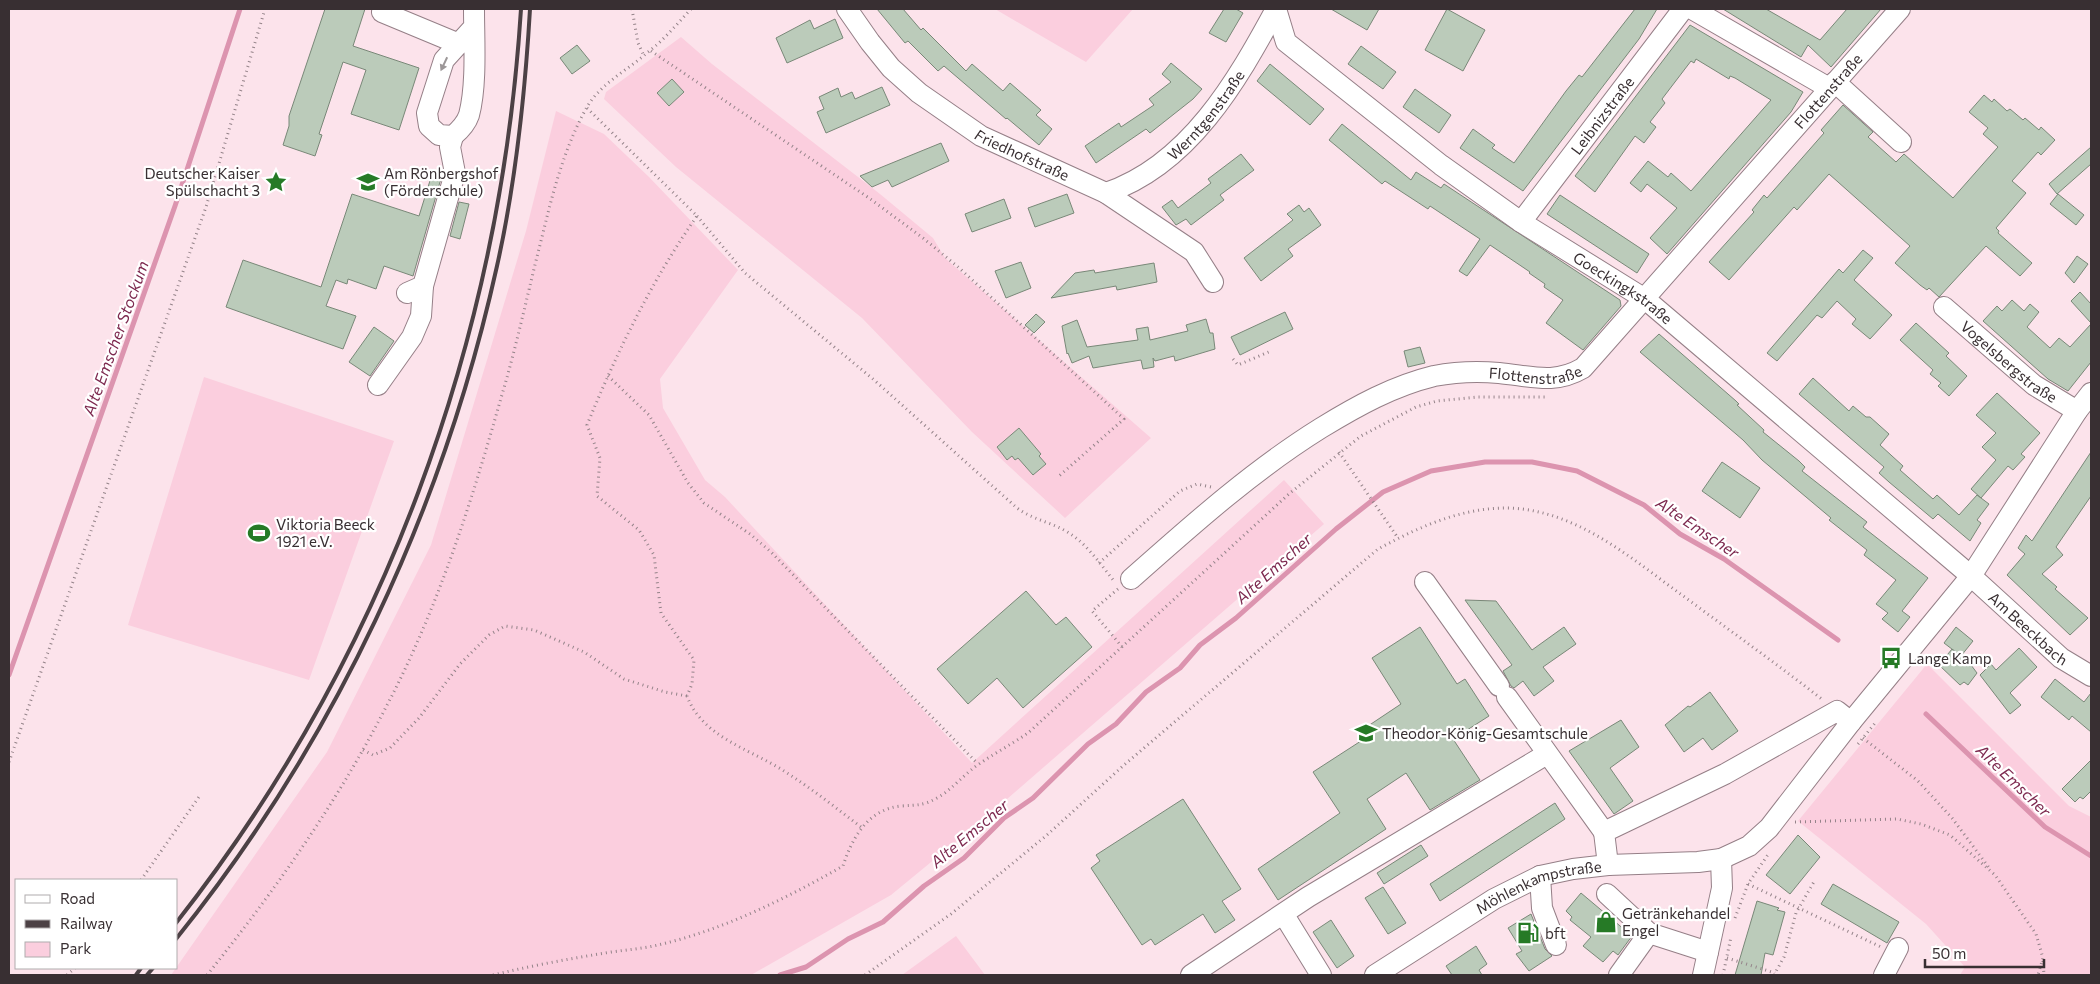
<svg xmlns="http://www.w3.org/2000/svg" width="2100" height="984" viewBox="0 0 2100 984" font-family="Commissioner,sans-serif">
  <rect width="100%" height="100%" fill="#fce3eb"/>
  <!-- green -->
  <path fill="#fbcede" d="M995,9h138l-47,53z
    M681,37l31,27 168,130 53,44 12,20 206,180 -86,80 -93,-86 -110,-114 -186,-151 -72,-68 2,-7z
    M556,111l48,23 45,43 89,93 -78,109 3,29 42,72 20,17 247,266 312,-283 40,44 -332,288 -101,83 -140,80h-580l156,-223 104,-207 95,-314z
    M204,377l190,64 -85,239 -181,-55z
    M1927,664l142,142 22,11v158h-131l5,-8 -39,-43 -128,-103z
    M956,936l29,39h-83z"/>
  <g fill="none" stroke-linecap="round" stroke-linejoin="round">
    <!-- stream -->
    <path stroke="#dc94af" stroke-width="5" d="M9,675l166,-469 65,-197
      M1926,714l119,113 46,29
      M780,975l26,-8 42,-28 35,-17 41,-36 40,-28 40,-40 29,-20 55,-54 28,-20 30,-32 34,-24 20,-23 36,-27 100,-89 47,-37 48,-21 54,-9h47l45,9 67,34 36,29 44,25 114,81"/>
  </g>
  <!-- building -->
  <path fill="#bbcbba" stroke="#798878" d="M325,9h40l-12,37 66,22 -20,62 -48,-16 15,-44 -23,-8 -24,72 3,1 -7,21 -32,-11 6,-19v-10z
    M877,9h26l18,21 2,-2 43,43 6,-7 31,27 7,-8 31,27 -5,5 16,14 -13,16 -32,-27 -1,1 -62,-53 -6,5 -30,-30 -3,2z
    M1224,9h12l7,4 -17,29 -17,-9z
    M1331,9h48l-12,21z
    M1447,9l38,21 -22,41 -38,-21z
    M1635,9h22l-18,30 -116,152 -63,-43 13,-19 22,16 -3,3 22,15 52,-72 13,-16 3,2z
    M1723,9h43l54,31 27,-31h34l-50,58 -23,-22 -7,12z
    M835,19l8,19 -56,25 -11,-25 34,-18 4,9z
    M1690,25l113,67 -12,20 -124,142 -17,-16 27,-30 -30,-24 -6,8 -11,-9 18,-22 20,16 3,-4 20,18 80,-91 -36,-22 -5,-2 -1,3 -33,-20 -2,4 -3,-2 -29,38 3,4 -15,19 6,5 -12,16 -9,-7 -40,56 -20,-16z
    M577,45l13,16 -18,13 -12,-16z
    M1361,46l35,26 -13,17 -35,-25z
    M1171,63l31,26 -9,10 -43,34 -4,-4 -50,34 -11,-17 34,-23 2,4 33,-22 -5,-6 22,-17 -9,-8z
    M1270,64l54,45 -14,16 -53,-44z
    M672,79l12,13 -15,14 -12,-13z
    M882,87l8,18 -64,28 -9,-21 7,-3 -5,-12 19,-9 3,9 11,-5 3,7z
    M1415,89l36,26 -12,18 -36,-26z
    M1984,95l8,7 2,-3 13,12 3,-2 13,11 2,-2 14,12 2,-3 14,13 -14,15 -3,-3 -26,29 14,12 -30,35 3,3 -1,2 34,30 -12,13 -34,-30 -47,51 -10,-9 -2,2 -7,-5 -25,-22 15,-17 -81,-72 -32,36 -3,-3 -65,73 -20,-18 45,-50 -2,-2 12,-15 3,3 57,-65 -3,-3 22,-25 30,27 -5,5 28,25 8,-8 49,44 45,-51 -15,-13 5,-6 -19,-16z
    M1342,124l69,56 5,-8 25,16 3,-4 176,116 1,6 -38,44 -37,-27 17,-23 -19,-13 1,-3 -16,-11 1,-1 -40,-27 -23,31 -8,-5 21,-32 -50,-33 -2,3 -43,-28 -3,3 -53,-44z
    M941,143l8,18 -57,26 -4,-7 -16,7 -12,-11z
    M2091,147v17l-34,30 -8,-10z
    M1241,154l13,16 -34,25 4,5 -33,25 -5,-6 -10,6 -14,-18 10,-7 6,8 33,-25 -3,-4z
    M433,171l9,4 -29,101 -29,-10 -8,23 -28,-10 -1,5 -11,-4 -10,26 30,10 -13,33 -117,-42 17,-47 78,27 31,-93 67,22z
    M1067,194l7,19 -39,14 -7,-19z
    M2058,194l26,21 -8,10 -26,-21z
    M1560,195l89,59 -12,19 -90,-59z
    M1004,199l7,19 -39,14 -7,-18z
    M459,202l10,2 -9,35 -10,-3z
    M1299,205l5,7 5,-4 12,17 -33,24 5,7 -32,25 -17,-23 49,-38 -6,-6z
    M1863,250l10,8 -19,22 38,35 -22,24 -18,-15 4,-5 -19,-18 -15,17 -5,-3 -40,46 -10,-8 72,-84 4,4z
    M2077,256l11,8 -14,19 -9,-10z
    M1021,262l10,26 -25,10 -11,-27z
    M1154,263l3,19 -40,8 -1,-4 -65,12 24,-25 19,-3 1,3z
    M2080,292l11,12v19l-20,-22z
    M2012,300l12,11 6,-7 9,8 -12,15 23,21 9,-10 11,9 21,-23v38l-23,29 -20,-12 -65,-58 14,-15 5,5z
    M1285,312l8,17 -53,26 -9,-18z
    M1036,314l9,8 -11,11 -9,-8z
    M1206,319l4,14h3l2,16 -40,12 -1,-5 -19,5 -2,-3 1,9 -11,2 -2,-9 -48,8 -4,-12 -17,7 -4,-10 -1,1 -5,-28 15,-6 10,27 51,-7 -2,-11 12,-2 2,13 38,-9 -2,-6z
    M1916,323l33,30 -3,3 21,20 -18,20 -11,-10 3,-3 -11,-9 3,-4 -33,-30z
    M374,327l20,14 -24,35 -21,-14z
    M1659,334l77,67 3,3 -2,1 27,25 -1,2 36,29 6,6 -3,4 65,51 -4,5 65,51 -26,33 8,6 -12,15 -16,-13 6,-6 -12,-9 20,-24 -32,-25 3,-5 -38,-30 2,-2 -69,-58 -19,-20 -103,-88z
    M1420,347l5,16 -17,4 -4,-16z
    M1813,378l36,33 4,-5 13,11h4l19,17 -9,11 23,21 -3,4 33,29 4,-4 22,20 18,-20 12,9 -12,16 4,3 -11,18 -32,-27 -5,5 -44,-37 -10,-9 5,-6 -85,-73z
    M1997,393l43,40 -19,21 4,3 -12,13 -5,-4 -27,32 -10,-9 25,-29 -14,-13 14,-14 -20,-18z
    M1019,428l22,26 -2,2 7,8 -13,11 -15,-17 -3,2 -3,-4 -5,4 -10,-13z
    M2091,452v44l-35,51 7,8 -21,19 15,13 -2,2 33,29 -18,17 -63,-60 18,-21 -7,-6 8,-13 6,6z
    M1722,462l38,26 -20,30 -38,-27z
    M1026,591l30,34 10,-8 26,30 -69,61 -26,-30 -29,26 -31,-35z
    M1465,600l31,1 36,49 32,-23 12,17 -33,23 11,14 -20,15 -11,-15 -9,7 -3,-2 -8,-15 9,-6z
    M1420,627l37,57 8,-5 24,37 -36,23 27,41 -50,30 -24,-37 -39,26 19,30 -108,71 -20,-31 82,-56 -27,-41 51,-33 -5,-7 42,-28 -29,-46z
    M1956,627l17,14 -12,15 -17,-13z
    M2019,648l18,19 -27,26 11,12 -11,9 -30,-39 11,-11 5,6z
    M1952,649l19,16 6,8 -9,12 -4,-3 -4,3 -21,-20z
    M2055,679l29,23 7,-9v39l-19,-16 -3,4 -28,-23z
    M1710,692l28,39 -26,19 -9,-12 -19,14 -19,-27 23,-19 2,1z
    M1621,720l18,27 -29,21 23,33 -19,13 -45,-63z
    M2091,760v31l-8,8 -3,-2 -5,5 -13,-13z
    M1183,799l58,90 -19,12 13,19 -20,13 -12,-19 -48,31 -4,-6 -9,6 -51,-77 9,-7 -4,-6z
    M1555,803l10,16 -125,82 -10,-17z
    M1798,835l22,22 -30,37 -24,-19z
    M1421,845l7,11 -44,28 -7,-11z
    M1833,884l66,38 -12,21 -66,-39z
    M1383,887l23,36 -18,11 -23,-36z
    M1581,893l51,43 -14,19 -5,-4 -10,11 -20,-16 8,-9 -21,-17 2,-3 -6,-6z
    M1757,901l22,7 -2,2 8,2 -12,43 -8,-2 -4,22h-26z
    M1531,914l14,35 7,7 -23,15 -13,-17 6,-3 -14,-23z
    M1331,920l23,36 -17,12 -24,-36z
    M1476,946l11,18 -8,6 3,5h-30l-6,-9z"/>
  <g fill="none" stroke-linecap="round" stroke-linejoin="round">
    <!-- minor casing -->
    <g stroke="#957f87" stroke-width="22">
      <g id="minor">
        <path id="s1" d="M847,9l23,33 21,26 28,25 62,43 125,57 88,59 19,30"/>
        <path id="s2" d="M1276,9l10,33 155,123 80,57 124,77 326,277 90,82 30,18"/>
        <path d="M1692,9l137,79"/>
        <path d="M382,12l77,32"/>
        <path d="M474,27l-30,33 -17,53 2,13 10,9 14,1c7,-6 13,-12 16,-21 8,-30 5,-75 5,-106"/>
        <path d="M1835,82l66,60"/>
        <path id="s3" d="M1106,193c83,-28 131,-112 170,-184"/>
        <path id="s4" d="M1521,222l162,-213"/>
        <path d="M407,293l16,-7 32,-113 -5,-26 3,-11"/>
        <path id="s5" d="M1944,307l90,78 43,26"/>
        <path d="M378,385l34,-48 9,-21 2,-30"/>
        <path id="s6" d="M1131,579c61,-54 121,-108 190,-151 36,-22 72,-42 113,-52 21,-4 43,-5 65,-3 32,3 55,12 84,-5l317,-359"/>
        <path d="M1425,582l74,104"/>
        <path d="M1507,697l97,135"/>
        <path d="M1608,865l-4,-33 121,-58 112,-63 14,11"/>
        <path d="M1540,876l2,32 14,37"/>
        <path d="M1607,894l42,39 59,19"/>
        <path d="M1284,915l37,60"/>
        <path d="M1191,975l117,-78 239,-143"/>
        <path id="s7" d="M1375,975l119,-76 46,-23 33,-7 35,-4 90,-3 23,-3 28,-13 20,-18 82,-106 120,-146 106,-165 14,-18"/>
        <path d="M1619,975l30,-42"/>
        <path d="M1703,975l19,-87 -1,-29"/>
        <path d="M1884,975l14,-27"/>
      </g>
    </g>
    <!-- path -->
    <path stroke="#948389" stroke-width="3" stroke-dasharray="1 4" stroke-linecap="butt" d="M632,9l6,34 6,13
      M651,51l218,147 54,40 34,28 167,153 -65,57
      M587,108l110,108c-45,64 -80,136 -110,209l13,33 -3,38 42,34 15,25 7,58 33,47 -2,24 -5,12c15,41 63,53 97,75 27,17 52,37 77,56
      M697,216l48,57 128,106 144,129c16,12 35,14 52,25 18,11 32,32 45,48
      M1233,359l5,6 33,-14
      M608,376l41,39 39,68 16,20 46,31 21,18 207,212
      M1339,452l59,86
      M1099,563l81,-72 17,-7 14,3
      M1118,589l-26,22 31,37
      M1863,738l55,43 34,37 38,51
      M1858,744l18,-22
      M363,750l10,5 17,-7 29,-30 41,-54 29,-29 16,-9 29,4 50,22 40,27 41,13 22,4
      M9,762l197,-555 59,-198
      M1795,822l102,-3 24,5 29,11 45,40 41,59 7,24 -5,17
      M141,880l60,-86
      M1748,884l133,63
      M1735,918l13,-34 21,-31
      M1727,958l48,15
      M2043,961l1,14
      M67,975l8,-7
      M207,975c67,-83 129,-171 178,-266 52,-98 86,-205 116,-311 16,-53 27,-107 41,-161 11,-45 22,-89 45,-130 14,-24 41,-37 61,-55 16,-12 29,-28 43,-43
      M493,975c37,-9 75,-16 112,-22 18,-3 36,-4 53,-8 65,-15 127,-46 185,-79 9,-28 25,-57 58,-60 15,-1 22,0 36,-8 16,-9 27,-24 42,-34 16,-11 33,-20 49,-31l262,-240 71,-57 55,-29 21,-6 41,-4h69
      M865,975l86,-61 96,-79 77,-70 254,-216c41,-22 84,-42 132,-41 69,3 123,52 176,90 46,34 92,67 137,102
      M1723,975l8,-38
      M1774,975l10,-18 12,-44 19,-33"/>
    <!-- minor -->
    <use href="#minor" stroke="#fff" stroke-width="20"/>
    <!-- rail -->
    <path stroke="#4c4145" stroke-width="4" d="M176,923c207,-263 324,-581 345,-914
      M176,939c157,-195 267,-429 321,-673 19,-85 28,-171 33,-257
      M136,975l5,-7
      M147,975l6,-7"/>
  </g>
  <!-- one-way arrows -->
  <defs><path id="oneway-solid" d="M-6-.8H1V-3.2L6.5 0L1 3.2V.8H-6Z" transform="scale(1.25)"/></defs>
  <use fill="#9c9798" href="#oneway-solid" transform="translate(444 64) rotate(115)"/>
  <!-- icons -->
  <defs>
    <g id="sight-bare" transform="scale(1.725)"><path d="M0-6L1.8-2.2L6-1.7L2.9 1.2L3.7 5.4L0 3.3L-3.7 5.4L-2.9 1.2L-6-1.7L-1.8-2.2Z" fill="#267a26" stroke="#fff" stroke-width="2.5" paint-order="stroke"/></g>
    <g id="school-bare" transform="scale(1.725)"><path d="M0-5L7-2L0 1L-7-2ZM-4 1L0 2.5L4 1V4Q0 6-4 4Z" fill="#267a26" stroke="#fff" stroke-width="2.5" paint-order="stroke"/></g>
    <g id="stadium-bare" transform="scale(1.725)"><path d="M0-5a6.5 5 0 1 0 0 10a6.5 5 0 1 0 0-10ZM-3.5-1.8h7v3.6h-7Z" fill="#267a26" stroke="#fff" stroke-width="2.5" paint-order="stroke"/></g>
    <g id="bus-bare" transform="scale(1.725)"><path d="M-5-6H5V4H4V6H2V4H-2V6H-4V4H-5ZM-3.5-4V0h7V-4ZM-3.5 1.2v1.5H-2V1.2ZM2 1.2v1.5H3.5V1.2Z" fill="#267a26" stroke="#fff" stroke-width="2.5" paint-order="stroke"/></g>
    <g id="shop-bare" transform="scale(1.725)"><path d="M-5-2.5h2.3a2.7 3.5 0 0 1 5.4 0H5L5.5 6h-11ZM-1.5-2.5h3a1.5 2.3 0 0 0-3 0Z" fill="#267a26" stroke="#fff" stroke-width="2.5" paint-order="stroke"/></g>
    <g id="fuel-bare" transform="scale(1.725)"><path d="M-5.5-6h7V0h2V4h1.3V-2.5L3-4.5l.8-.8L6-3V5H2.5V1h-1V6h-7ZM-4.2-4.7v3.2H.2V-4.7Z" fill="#267a26" stroke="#fff" stroke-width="2.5" paint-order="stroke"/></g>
  </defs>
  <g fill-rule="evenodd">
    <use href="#sight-bare" x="276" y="182"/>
    <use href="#school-bare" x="368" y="182"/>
    <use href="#stadium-bare" x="259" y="533"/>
    <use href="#bus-bare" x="1891" y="658"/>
    <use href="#school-bare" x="1366" y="733"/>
    <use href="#shop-bare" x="1606" y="922"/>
    <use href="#fuel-bare" x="1528" y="933"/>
  </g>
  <g text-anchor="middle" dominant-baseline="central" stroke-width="4.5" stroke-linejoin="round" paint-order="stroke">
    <!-- street labels -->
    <g font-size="15" fill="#382f32" stroke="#fff">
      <text stroke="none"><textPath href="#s6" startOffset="889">Flottenstraße</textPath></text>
      <text stroke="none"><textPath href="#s3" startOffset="129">Werntgenstraße</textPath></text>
      <text stroke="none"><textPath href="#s4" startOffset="134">Leibnizstraße</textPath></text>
      <text stroke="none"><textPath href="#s1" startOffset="232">Friedhofstraße</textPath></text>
      <text stroke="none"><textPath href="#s2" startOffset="452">Goeckingkstraße</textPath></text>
      <text stroke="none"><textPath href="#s5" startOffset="85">Vogelsbergstraße</textPath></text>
      <text stroke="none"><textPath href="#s6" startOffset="470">Flottenstraße</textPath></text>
      <text stroke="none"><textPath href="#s2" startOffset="982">Am Beeckbach</textPath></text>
      <text stroke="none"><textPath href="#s7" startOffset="188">Möhlenkampstraße</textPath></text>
    </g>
    <!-- poi labels -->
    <g font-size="15" fill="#382f32" stroke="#fff" text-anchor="start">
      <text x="260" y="173" text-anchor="end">Deutscher Kaiser<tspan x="260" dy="17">Spülschacht 3</tspan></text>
      <text x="384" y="173">Am Rönbergshof<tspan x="384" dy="17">(Förderschule)</tspan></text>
      <text x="276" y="524">Viktoria Beeck<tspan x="276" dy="17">1921 e.V.</tspan></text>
      <text x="1908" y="658">Lange Kamp</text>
      <text x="1382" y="733">Theodor-König-Gesamtschule</text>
      <text x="1622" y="913">Getränkehandel<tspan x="1622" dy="17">Engel</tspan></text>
      <text x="1545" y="933">bft</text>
    </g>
    <!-- water labels -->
    <g font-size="16" font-style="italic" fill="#7d294f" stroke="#fff">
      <text transform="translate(115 338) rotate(-70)">Alte Emscher Stockum</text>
      <text transform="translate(1698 527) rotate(34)">Alte Emscher</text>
      <text transform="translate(1273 568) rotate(-42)">Alte Emscher</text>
      <text transform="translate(2014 780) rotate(44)">Alte Emscher</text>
      <text transform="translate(969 833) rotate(-40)">Alte Emscher</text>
    </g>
  </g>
  <!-- border -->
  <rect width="2100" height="984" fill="none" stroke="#382f32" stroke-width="20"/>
  <!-- legend -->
  <rect x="15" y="879" width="162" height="90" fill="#ffffff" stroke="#afacad"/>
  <rect x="25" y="895" width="25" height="8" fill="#ffffff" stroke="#afacad"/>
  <text x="60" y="904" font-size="15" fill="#382f32">Road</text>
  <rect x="25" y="920" width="25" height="8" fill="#4c4145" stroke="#afacad"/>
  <text x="60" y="929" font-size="15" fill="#382f32">Railway</text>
  <rect x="25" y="942" width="25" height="15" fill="#fbcede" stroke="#afacad"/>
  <text x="60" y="954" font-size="15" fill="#382f32">Park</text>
  <!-- scale -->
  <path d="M1925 959v8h119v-8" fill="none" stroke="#382f32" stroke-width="2.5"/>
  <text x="1932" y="959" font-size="15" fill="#382f32" stroke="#ffffff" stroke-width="4" paint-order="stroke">50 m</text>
</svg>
